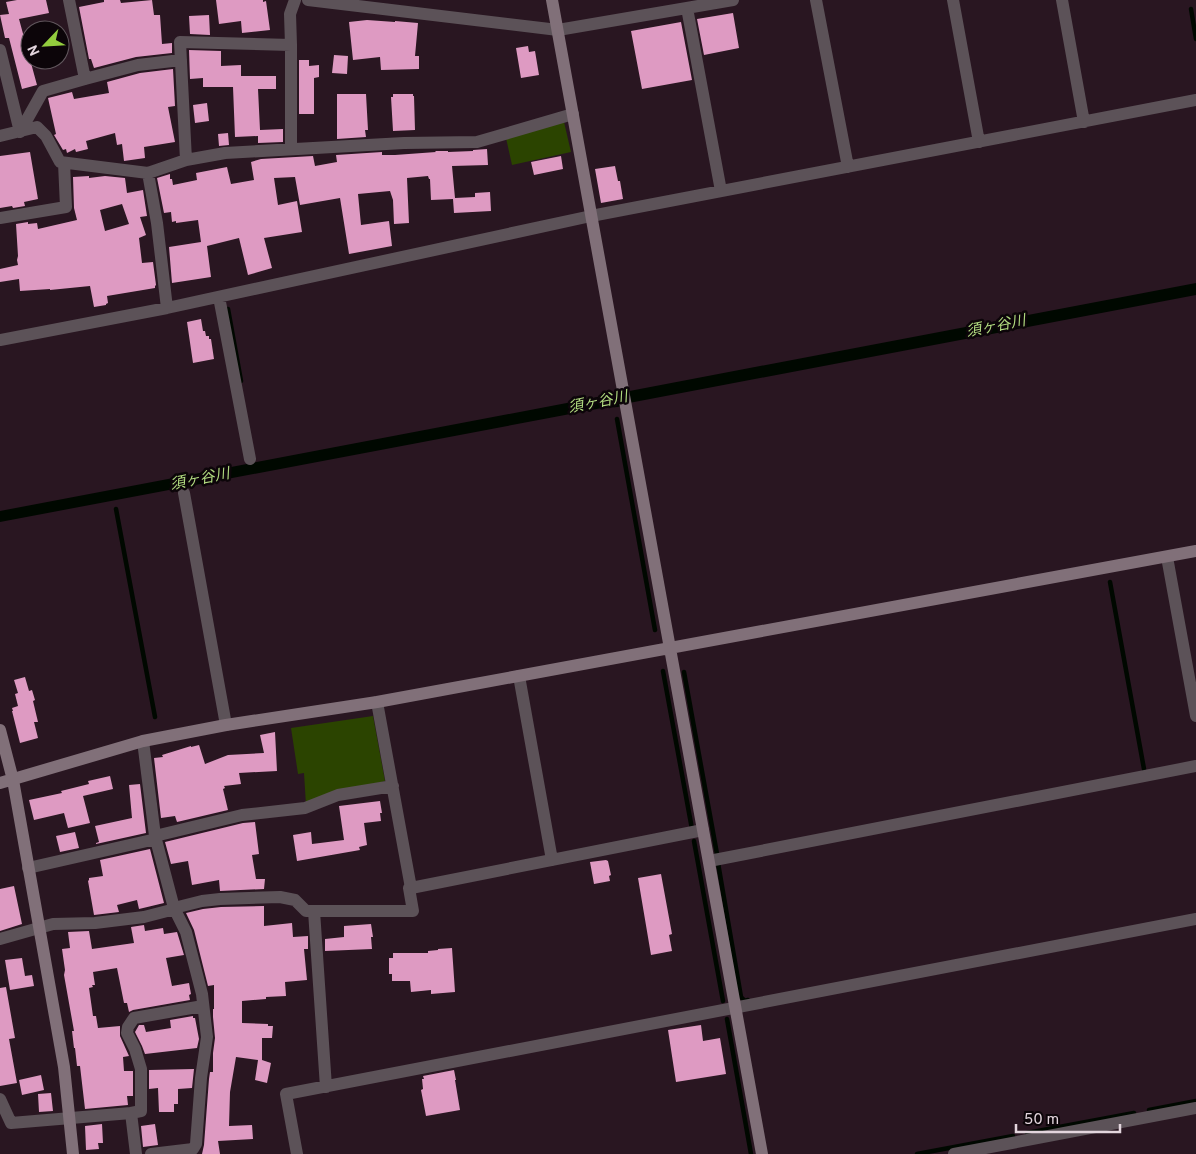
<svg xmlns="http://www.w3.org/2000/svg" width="1196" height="1154" viewBox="0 0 1196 1154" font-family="Overpass,'Noto Sans JP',sans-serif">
  <rect width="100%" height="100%" fill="#291621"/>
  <!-- green -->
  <path fill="#2b4400" d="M564,122l7,30 -59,13 -6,-27z
    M373,716l12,65 -79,24 -2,-32 -6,1 -7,-46z"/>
  <!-- water -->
  <path fill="#000800" d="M1196,283v12l-567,108 -11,4 -16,1 -602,114v-11z"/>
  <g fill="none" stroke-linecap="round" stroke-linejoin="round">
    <!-- stream -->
    <path stroke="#000800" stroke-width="4.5" d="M1191,9l5,30
      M228,309l13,72
      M617,419l38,211
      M116,509l39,208
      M1110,582l34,187
      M663,671l29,158
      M684,672l33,182
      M694,841l29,160
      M718,863l23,134 4,4 3,-1
      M727,1019l24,135
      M1149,1110l47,-9
      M1027,1133l107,-20
      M917,1154l96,-18"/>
  </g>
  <!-- building -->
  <path fill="#de9ac2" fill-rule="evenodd" d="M17,0h29l3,13 -30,6 18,66 -15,4 -13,-51h-4l-5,-23 9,-1 -3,-12z
    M104,0h16l1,3 31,-3 2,15h6l2,29 10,-1v10l-36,4 -42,11 -3,-9h-2l-10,-52 25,-5z
    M216,0h47v2l3,-1 4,29 -28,3 -1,-12 -22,3z
    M733,13l6,35 -35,7 -7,-36z
    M209,15l1,20 -20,-1 -1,-18z
    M367,20l28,2v-1l23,2 -3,33h4v13l-38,1 -1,-13 -27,3 -4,-38z
    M681,22l11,58 -50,9 -11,-58z
    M528,46l1,6 6,-1 4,24 -18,3 -5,-30z
    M189,50l32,1v15l20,-1v11h35v13h-18l2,41 23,-1v13l-25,1v-7l-23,1 -2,-50h-30v-9l-13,1z
    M334,55l14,1 -1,18 -15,-1z
    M299,60h10v6l10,-1v12l-5,1v36h-15z
    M173,69l2,37 -7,1 7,35 -31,5 1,11 -21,3 -2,-17 -5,1 -2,-12 -29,8 2,8 -12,3 -1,-3 -8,4 -1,-4 -3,1 -9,-15 2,-1 -8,-36 24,-6 2,7 35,-6 -2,-11 33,-9z
    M337,94h29l2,36h-3l1,7 -29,2z
    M393,94h20v2h1l1,34 -22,1 -2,-34h2z
    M207,103l2,18 -14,2 -2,-18z
    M228,133l1,12 -10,1 -1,-12z
    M487,149l1,16 -36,1 3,32 20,-1v-4l15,-1 1,19 -37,2 -1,-14 -22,1 -1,-21h-1l-1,-3 -21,2 2,45 -15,1 -1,-24 -3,-9 -32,3 3,31 28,-4 3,25 -43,8 -9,-56 -40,7 -5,-28 -21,1 4,27 19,-4 5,31 -38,6 8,30 -24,7 -9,-37 -32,8 4,31 -39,6 -3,-36 32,-5 -3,-22 -22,3v-2l-4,1 -1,-10 -7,1 -7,-35 13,-4v5h2l1,6 24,-5 -1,-7 31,-6 4,17 23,-4 -3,-18 10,-3 52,-3 2,10 22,-4 -1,-7 46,-3v3h13l41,-3 -1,-1h13v1l25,-1v-1z
    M30,152l8,47 -14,3 1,4 -12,2 -1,-2 -12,2v-52z
    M561,156l2,13 -29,6 -3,-13z
    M615,166l3,15h2l3,18 -22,4 -6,-34z
    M89,176v2l16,-2 20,2 2,15 16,-3 4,26 -7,1 6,18 -7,3 3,25 11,-1 3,23 -1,1v2l-48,8 1,7 -2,1v1l-12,2 -4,-21 -40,4v-1l-30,2 -1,-12 -19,3v-13l18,-4 -1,-5 1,-4 -2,-32 12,-2v2l9,-1 1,6 39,-9 -3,-12 -1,-31zM122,204l7,20 -24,7 -5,-21z
    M201,319l2,12h2l1,5h3v3h2l3,20 -21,4 -6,-41z
    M25,677l4,14 3,-1 3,10 -2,1 5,21h-4l4,16 -18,5 -8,-32h1l-1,-3 6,-2 -3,-12 3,-1 -4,-13z
    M275,732l2,39 -38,2 2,11 -17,2 1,2 -2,1 5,21 -51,12 -2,-6 -14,2 -7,-60 9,-1 -1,-2 29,-9v1l8,-2 6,19 23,-9 36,-2 -4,-18z
    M110,776l3,13 -30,7 7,27 -22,5 -4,-15 -30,7 -5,-20 33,-7 -1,-2 28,-7 -1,-3z
    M140,784l6,49 -50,11v-1l3,-1 -4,-16 37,-8 -3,-33z
    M380,801l2,12h-2l1,8 -17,2 3,22 -8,2 1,3 -63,11 -4,-26 18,-3 1,12 32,-4 -5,-34z
    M255,822l4,32 -7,1 4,24h9l-1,10 -44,2 -1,-11 -27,5 -4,-24 -17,3 -6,-22 78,-19z
    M75,832l4,16 -19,4 -4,-16z
    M150,849l14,54 -25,6 -2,-9 -20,5 2,7 -25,3 -6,-34 1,-1v-2l14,-2 -3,-16z
    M606,860l2,1 3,14 -2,1 1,5 -16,3 -4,-22z
    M661,874l11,60 -3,1 3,16 -21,4 -13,-77z
    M14,886l8,38 -22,7v-42z
    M264,906v20l28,-3 1,14 15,-1v13h-4l3,31 -22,2 1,14 -20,1v2l-24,2v22l26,1v2h5l-1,12h-10v22l9,3 -4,20 -12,-3 3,-20 -22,-3 -6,35 -1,34 23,-1 1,14 -35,2 2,13h-18l2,-9 5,-66 1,-7h3v-19l2,-15 -2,-21v-8h1v-24l-6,1 -14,-56 -8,-17 17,-4 18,-2z
    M371,924l2,13h-2l1,12 -47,2v-12l19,-2v-11z
    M144,925l1,6 18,-3 1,6 13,-2 7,23 -18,3 6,28 17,-3 2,11 -2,1 1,5 -57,10 -4,2 -2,-9h-3l-7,-35 -24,4 2,13h-3l1,2 -4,1 4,28h3l2,12 22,-2v10l9,20 -6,1 1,14h9v25h-6l1,9 -43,4 -5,-43h-3l-2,-18h-1l-2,-17h2l-10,-56 1,-5 -3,-21 8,-1 -2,-16 21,-1 3,18 42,-6 -3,-16z
    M452,948l3,44 -24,2v-4l-20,2 -1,-11h-18v-7h-3v-16h4v-5h35v-2l10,-1v-1z
    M22,958l3,18 7,-1 2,11 -24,4 -5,-30z
    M6,987l9,51 -6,1 8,44 -17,3v-98z
    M193,1016v2h2l4,21 -2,9 -52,6 -3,-8 -7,-14 4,-7h5l2,7 25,-4 -1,-8z
    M701,1025l2,16 17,-3 6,36 -50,8 -8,-52z
    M194,1069l-2,19 -14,1v15h-4v8h-15l-1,-24 -9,1v-19z
    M454,1070l2,10h-1l5,30 -34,6 -5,-26 2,-1 -1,-10h2l-1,-3z
    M41,1075l3,15 -22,5 -3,-15z
    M51,1093l2,18 -14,1 -1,-18z
    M102,1124l1,19h-5l1,6 -13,1 -1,-24z
    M155,1124l3,21 -15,2 -2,-21z"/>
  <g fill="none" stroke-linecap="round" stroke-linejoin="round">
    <!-- street -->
    <path stroke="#5c5258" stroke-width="12" d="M69,0l16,79
      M308,0l250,30 175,-30
      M816,0l32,167
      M953,0l26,142
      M1062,0l22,122
      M687,8l34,183
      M0,50l20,82
      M20,132l23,-41 42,-12 53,-14 43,-5
      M0,136l37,-9 9,9 14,26 88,11 38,-13 39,-7 179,-10 73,-1 96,-28
      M291,149v-104
      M186,160l-6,-118 111,3 -1,-31 5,-14
      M148,173l9,50 10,85
      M0,218l66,-11 -2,-44
      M219,297l31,162
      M0,340l167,-32 424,-92 605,-116
      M184,493l42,232
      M1167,557l29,159
      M519,676l33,184
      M143,741l12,95 19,72 12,24 16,62 5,43 -6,41 -5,66 -3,5 -42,5
      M155,836l87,-21 63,-7 33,-13 55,-9
      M709,861l487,-95
      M28,868l128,-29
      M411,888l292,-58
      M174,908l28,-7 18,-2 60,-2 15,3 11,11h8
      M0,939l53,-15 42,-1 49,-6 31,-8
      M326,1087l-12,-176h99l-4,-23h2l-34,-186
      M0,1099l11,24 120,-10 5,41
      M131,1113l10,-2v-42l-6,-20 -8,-16 1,-6 6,-9 69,-12
      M297,1154l-11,-60 910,-175
      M954,1154l242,-46"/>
    <!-- secondary -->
    <path stroke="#817079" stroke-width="12" d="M552,0l210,1154
      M0,730l13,50 51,287 9,87
      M0,783l143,-42 83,-16 151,-23 819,-151"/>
  </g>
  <g text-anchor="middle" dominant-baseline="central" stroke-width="5" stroke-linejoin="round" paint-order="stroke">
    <!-- water labels -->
    <g font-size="15" font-style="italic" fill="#b0da7f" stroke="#0c0509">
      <text transform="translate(996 327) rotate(-11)">須ヶ谷川</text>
      <text transform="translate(598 403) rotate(-11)">須ヶ谷川</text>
      <text transform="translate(200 480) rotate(-11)">須ヶ谷川</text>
    </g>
  </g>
  <!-- north arrow -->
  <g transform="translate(45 45) rotate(245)"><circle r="24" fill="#0c0509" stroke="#62585e"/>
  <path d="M0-4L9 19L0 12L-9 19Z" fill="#93cd3e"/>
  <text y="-8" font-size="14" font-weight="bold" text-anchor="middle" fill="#e3d5dd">N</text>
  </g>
  <!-- scale -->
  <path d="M1016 1124v8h104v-8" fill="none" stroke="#e3d5dd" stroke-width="2.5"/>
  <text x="1024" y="1124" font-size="15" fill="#e3d5dd" stroke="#0c0509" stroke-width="4" paint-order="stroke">50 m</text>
</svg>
